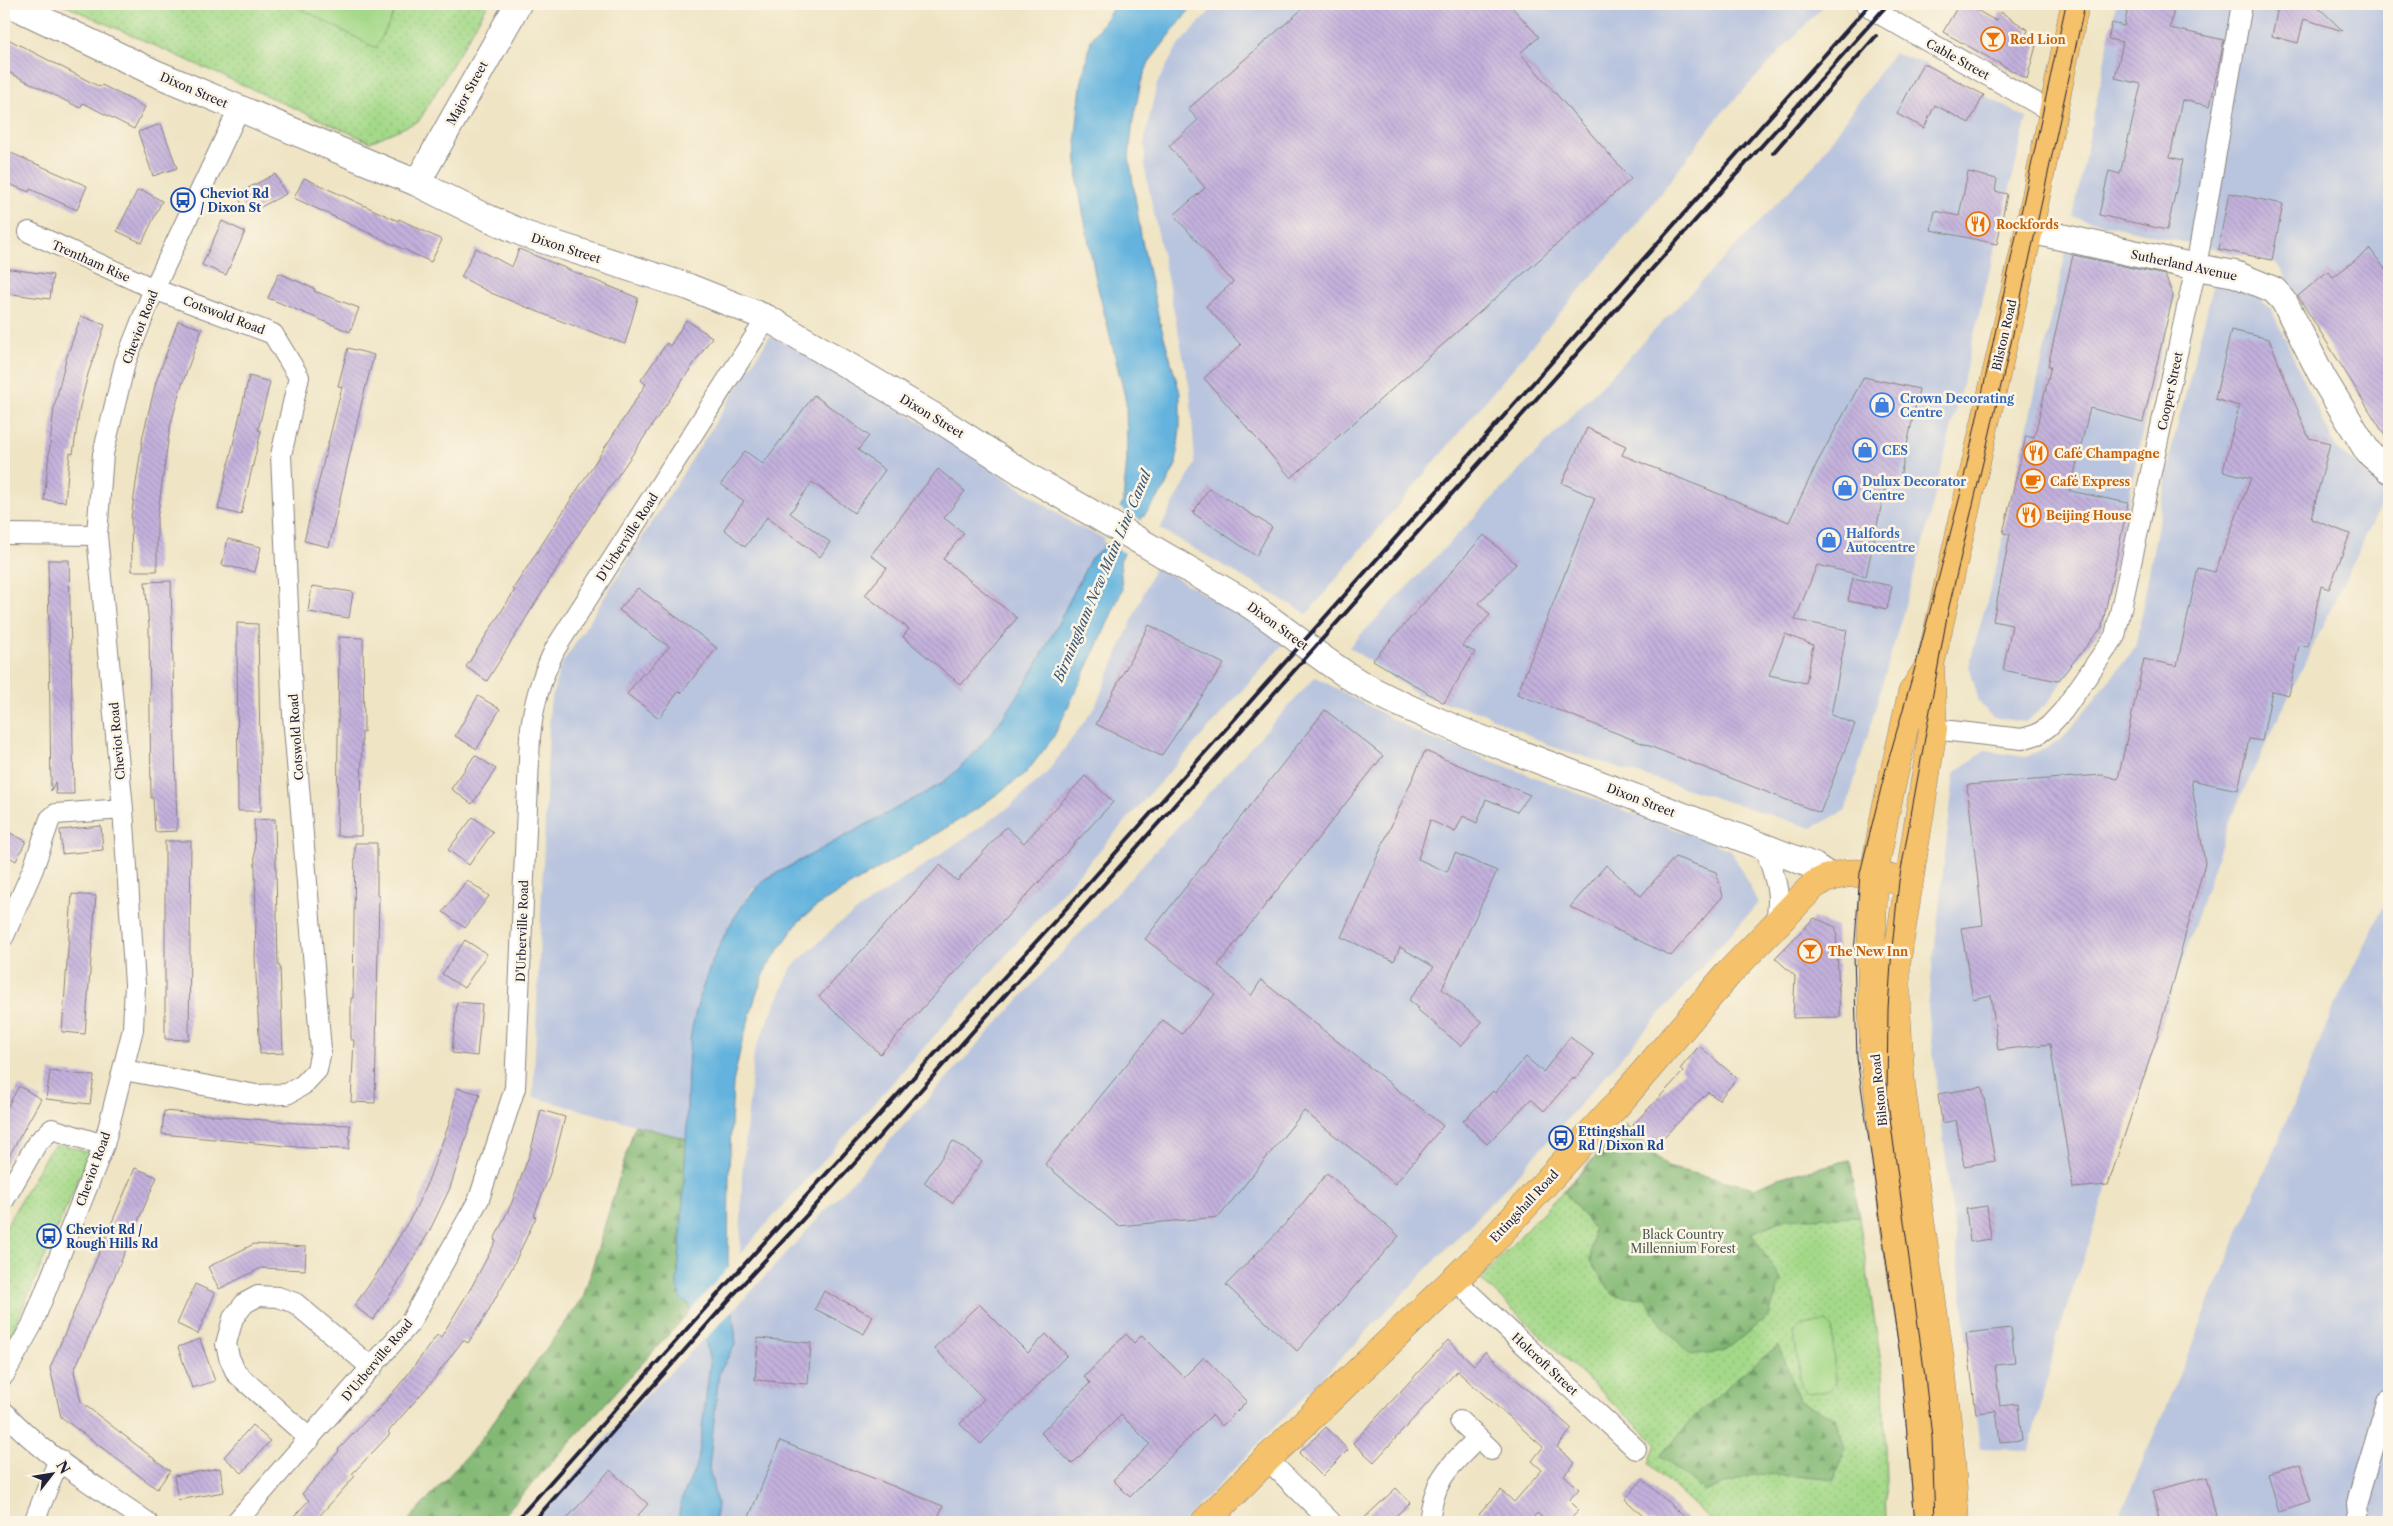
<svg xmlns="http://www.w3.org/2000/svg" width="2393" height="1526" viewBox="0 0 2393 1526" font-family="'Libre Caslon Text',serif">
  <defs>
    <pattern id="grass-dots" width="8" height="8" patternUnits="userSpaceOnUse" patternTransform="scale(1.25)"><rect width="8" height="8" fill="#a4d989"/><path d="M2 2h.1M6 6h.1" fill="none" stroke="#8dba77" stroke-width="1.8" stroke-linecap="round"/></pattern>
    <pattern id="forest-firs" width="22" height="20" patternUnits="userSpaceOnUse" patternTransform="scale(1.25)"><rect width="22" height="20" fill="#83b975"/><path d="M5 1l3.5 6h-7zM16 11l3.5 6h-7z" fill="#6b9661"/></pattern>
    <pattern id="building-back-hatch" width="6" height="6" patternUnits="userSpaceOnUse" patternTransform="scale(1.25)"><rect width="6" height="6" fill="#c3b1dc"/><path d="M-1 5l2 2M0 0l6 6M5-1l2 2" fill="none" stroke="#a798be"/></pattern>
  </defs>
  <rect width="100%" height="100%" fill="#fcf5e5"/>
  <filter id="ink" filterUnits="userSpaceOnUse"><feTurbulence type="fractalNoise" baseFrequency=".02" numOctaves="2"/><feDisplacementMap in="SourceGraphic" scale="10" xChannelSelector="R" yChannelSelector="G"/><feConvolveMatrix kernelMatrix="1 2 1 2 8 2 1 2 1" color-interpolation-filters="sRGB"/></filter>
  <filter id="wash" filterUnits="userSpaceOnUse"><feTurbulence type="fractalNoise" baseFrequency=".0096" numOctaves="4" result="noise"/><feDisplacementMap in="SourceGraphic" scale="20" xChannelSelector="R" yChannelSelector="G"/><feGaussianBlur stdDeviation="1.12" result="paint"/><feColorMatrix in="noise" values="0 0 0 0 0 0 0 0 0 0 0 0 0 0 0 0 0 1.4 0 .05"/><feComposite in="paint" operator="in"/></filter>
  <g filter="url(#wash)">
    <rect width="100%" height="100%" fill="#efe4c4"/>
    <!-- industrial -->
    <path fill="#b9c4de" d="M1220,4h605l-105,111 -79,104 -101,117 -233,278 -147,-85 35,-65 -5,-74 -45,-220v-33l12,-53 20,-37 36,-39z
      M2116,4h273v440l-96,-157 -17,-24 -203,-46z
      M1893,53l30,10 104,55 -102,418 -79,274 -34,18 -259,-81 -70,-34 -65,-18 -69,-48 465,-482z
      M2067,247l96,24 12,26 -24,93 -49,236 -56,79 -21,17 -33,-5 -13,-15 -10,-36 30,-109z
      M2214,283l40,11 17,15 65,139 51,44 -157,327 -173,518 -28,113 -49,-1 -52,-442 26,-234 31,-22 41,6 36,-18 73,-91 38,-205z
      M770,336l77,39 142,92 87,59 28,12 -1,10 -12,11 -64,123 -31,46 -34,39 -21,17 -63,36 -112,59 -15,12 -13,21 -24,46 -13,36 -10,41 -4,104 -154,-42 17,-392 9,-36z
      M1155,566l131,75 -546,613 2,-80 12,-122 38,-85 46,-43 170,-116 38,-34 49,-67z
      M1315,677l109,59 307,114 27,53 -245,277 -330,342h-649l85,-99 128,-127z
      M2389,896v626h-272l218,-517z"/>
    <!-- grass -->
    <path fill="url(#grass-dots)" stroke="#637e62" d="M62,4h426l-69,117 -49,21z
      M1625,1125l99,98 54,-45 72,-18 33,215 4,147h-174l-64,-58 7,-21 -176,-164z
      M59,1143l31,10 -86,198v-121l44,-78z"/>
    <!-- forest -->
    <path fill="url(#forest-firs)" stroke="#526e58" d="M635,1125l52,14 -10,146 14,25 -194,212h-90l68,-75 108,-149z
      M1625,1125l42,42 88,21 23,-10 72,-18 9,56 -73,3 -35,14 30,47 -12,35 -44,36 -35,4 -26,-28 -19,-29 -31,-2 -24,-35 4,-32 -30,-38z
      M1779,1345l20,56 36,17 10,32 -10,30 -39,-4 -43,-2 -49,17 -44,-35 33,-38 41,-38z"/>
    <!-- pitch -->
    <path fill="#a4d989" stroke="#637e62" d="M292,4h107l-23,44z
      M1826,1322l6,5 3,56 -6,8 -21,2 -7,-6 -7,-54 7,-8z"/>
    <!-- water -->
    <path fill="#63b3de" stroke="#426a8c" d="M1116,4h78l-45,58 -8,20 -8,38 -4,37 12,79 18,83 21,74v34l-4,38 -13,26 -21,27 -22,43 2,29 -24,55 -45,93 -28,36 -53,38 -152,92 -21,17 -32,46 -11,28 -15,51 -8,37 -4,88 -1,92 8,80 -17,30 -10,95 8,36 -2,18h-37l3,-21 17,-39 12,-99 -5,-23 -16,-36 -8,-3 -4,-16c4,-48 7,-96 9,-144 2,-35 0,-72 5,-107 9,-51 36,-121 75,-155l175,-95c73,-58 108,-145 150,-226l12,-10 20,-47 4,-42 -1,-58 -30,-121 -18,-95 -2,-50 5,-50 10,-45z"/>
    <!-- pier -->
    <path fill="#efe4c4" d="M1117,506l26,15 -16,33 -24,-12z
      M731,1265l3,44 -31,32 -14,-29z"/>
    <g id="blocks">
      <!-- building -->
      <path fill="url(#building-back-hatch)" fill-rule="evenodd" d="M1308,4h201l30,33 -19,16 111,126 -340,299 -87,-100 37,-33 -35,-39 27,-24 -59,-67 31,-27 -36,-42 29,-26 -10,-11z
        M1959,4h7l30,17 5,-9 27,18 -2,5 11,7 -10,37 -84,-47z
        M2129,4h46l-5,24 54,12 -14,66 -28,-6 -12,57 13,3 -16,70 -68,-15 10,-44 11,3 21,-90 -26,-6 8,-36 -15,-3 4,-16 12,3z
        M2267,4h48l28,27 -39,-12 -6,24 -26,-7 5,-25 -11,-3z
        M4,37l96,50 2,-2 43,22 -11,22 -51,-26 -3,5 -76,-38z
        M1923,63l61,32 -15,28 -34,-18 -11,23 -27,-14z
        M161,124l16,44 -24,8 -15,-44z
        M4,150l83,36 -10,24 -47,-21 -1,3 -25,-10z
        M1968,172l29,7 -2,12 12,3 -10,50 -66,-14 4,-19 24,5z
        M275,174l11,20 -39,20 -10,-20z
        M304,178l94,43 1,-2 43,21 -11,22 -137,-64z
        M137,191h7l18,10 -20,42 -25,-12z
        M2229,193l54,11 -11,56 -54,-11z
        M222,221l23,11 -19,43 -24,-10z
        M476,248l36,19 7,-18 119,49 -13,46 -64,-23 -70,-28 -30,-16z
        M2370,249l19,25v168l-91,-146 30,-25 5,6z
        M2073,255l92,20 8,21 -30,126 -53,-14 -20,83 58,12 -26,124 -44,54 -55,-11 9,-45 -19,-4 17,-87 -7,-1 23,-97 8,2 17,-72h-3z
        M4,268l49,7 -3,24 -46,-6z
        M279,273l36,16 -1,2 45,17 -9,24 -82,-34z
        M81,316l24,9 -17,49 -8,32 -7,48 -3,-1 -5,49 -21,-2 10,-92 12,-49z
        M686,320l26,17 -135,199 -90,145 -21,-14 49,-77 -2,-1 133,-205 -5,-4 26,-37 3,3z
        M178,321l24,8 -22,61 -10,37 -13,92v52h-25l-1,-53 12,-83 13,-53z
        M2231,330l38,9 40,99 21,5 -19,76 39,15 -21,55 -8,-3 -13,61 -9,-2 -10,50 -17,-4 -10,50 -13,-2 -11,51 -47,-10 14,83 -46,168 -51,154 -35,3 -23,-144 -52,6 -7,-55 -18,4 -12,-71 22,-3 -16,-140 135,-10 16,4 26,-120 33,7 21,-98 17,4 36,-94 -28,-7 16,-65 -24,-7z
        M348,348l26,7 -12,46 -33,146 -25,-6 38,-154 -4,-1z
        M249,376l21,6 -12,48 3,1 -20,84 -23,-6z
        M1864,377l55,12 -20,93 -12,-3 -21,97 -49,-11 -22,55 52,10 -16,85 24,9 -35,89 -303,-119 78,-196 -33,-15 25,-55 39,18 -4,9 167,67 28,-59zM1785,634l28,11 -7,38 -37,-8z
        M814,395l55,41 -11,14 27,20 -31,43 -42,-31 -22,31 40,29 -10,15 -53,-40 -22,30 -21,-18 20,-28 -23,-17 24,-33 18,13z
        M938,469l27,22 -21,27 20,15 -21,26 74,59 -56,67 -58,-48 6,-8 -44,-34 22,-27 -16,-13z
        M1209,488l63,39 -16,29 -63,-43z
        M1484,535l32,29 -37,39 11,12 -28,31 13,6 -31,51 -71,-43z
        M228,539l33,8 -6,25 -33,-7z
        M48,560h21l5,234h-18l-1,-12 -4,9z
        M1853,578l39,8 -5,23 -39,-8z
        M171,581l6,250 -22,1 -2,-34h-2l-2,-172 -4,-44z
        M312,586l41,6 -4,26 -41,-6z
        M638,588l79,60 -36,45 -2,-2 -20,27 -32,-24 16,-21 2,1 24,-27 -50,-37z
        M237,623l21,1 3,187h-23z
        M1149,625l75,39 -63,92 -65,-32z
        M339,637l24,1 1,94h-2l-1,104h-24z
        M478,696l22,13 -23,40 -22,-13z
        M1325,710l58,46 -165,209 33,31 10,-16 182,146 -48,58 -91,-73 -85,106 -101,9 -73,-62 118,-144 19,14 33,-40 -70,-55z
        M1425,751l105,44 -13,17 -31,-13 -9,24 -14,-7 -8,16 -25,-12 -12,39 29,13 8,-19 42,18 -55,118 40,33 -21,24 -44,-37 2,-1 -10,-8 25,-33 -34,-20 -6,14 -53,-24z
        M475,755l21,14 -24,35 -21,-15z
        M1085,776l28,26 -233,252 -61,-57 121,-132 17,16 49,-54 18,16z
        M473,817l20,15 -24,33 -21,-15z
        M275,819l3,147h2l3,87 -23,1 -5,-98 1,-35 -2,-101z
        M101,826l2,24 -41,4 -2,-24z
        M4,830l22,11 -10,20 -12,-7z
        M165,841h26l-2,199 -24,-1z
        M355,843h22v52h2l-4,208 -24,-1 3,-62h-3v-42h2z
        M1675,857l41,15 7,24 -52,60 -101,-49 36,-42 35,31z
        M467,880l22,16 -24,32 -22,-16z
        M72,894l24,2 -11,138 -23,-2z
        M1814,918l22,9 4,90 -47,1 2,-42 -20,-18z
        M465,940l22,14 -23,34 -22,-14z
        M457,1002l25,2 -5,52 -25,-3z
        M1570,1037l24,18 -20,25 -1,-2 -29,33 -13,-12 -44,45 -24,-23 30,-30 2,2 31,-36 17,15z
        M1699,1046l38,32 -18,22 -11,-8 -53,54 -22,-21 50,-53 -3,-3z
        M50,1071l44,5 -4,28 -44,-5z
        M19,1086l22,13 -37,66v-52z
        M1982,1087l13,74 -31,5 -8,-46 -14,3 -4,-29z
        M457,1088l23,6 -30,94 -21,44 -34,56 -22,32 -19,-14 22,-31 38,-63 14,-31 21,-57z
        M541,1110l24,7 -13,51 -18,48 2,1 -23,49 -27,49 -18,28 -5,-3 -33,44 -42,48 2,2 -38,40 3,2 -41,46h-25l20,-22 -7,-6 37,-43 -1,-1 32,-34 2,1 33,-39 32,-43 4,2 31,-51 24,-45 -2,-1 18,-38 19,-52z
        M164,1111l133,12 53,2 -1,24 -42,-1 -145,-14z
        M953,1141l29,20 -30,42 -28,-20z
        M135,1168l22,9 -83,194 7,31 89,69 -13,18 -96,-72 -11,-49z
        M1327,1173l72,63 -102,115 -71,-66 64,-66z
        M1987,1206l4,33 -21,3 -4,-33z
        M254,1244l52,3 -1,23 -44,-2 -42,21 -11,-22z
        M195,1284l20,9 -17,41 -21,-10z
        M824,1291l49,25 -9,18 -49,-25z
        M979,1304l49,49 18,-19 21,21 -86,89 -21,-20 24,-25 -50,-51z
        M2011,1328l4,35 -20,2 5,41 18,-2 4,36 -22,2 -4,-31 -20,2 -10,-80z
        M1126,1334l8,9 8,-8 42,42 20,-20 43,44 -25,25 -10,-11 -82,82 -17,-17 37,-36 -29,-29 -49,49 -31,-31 49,-50 -6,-6z
        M758,1338l53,5 -3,41 -53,-4z
        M200,1339l15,42 -23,7 -14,-41z
        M1448,1340l26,25 11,-13 87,77 -15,18 18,16 -11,12 15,14 -10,11 10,10 -11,12h-21l-10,-9 -7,9h-58l29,-32 13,12 28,-32 -10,-9 11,-14 -86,-76 -83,91 -21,-19z
        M252,1425l18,16 -28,32 -18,-16z
        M1326,1427l22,23 -26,26 -23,-23z
        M780,1441l163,65 -7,16h-189z
        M2300,1464l11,38 -32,10 -11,-39z
        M220,1468l4,24 -46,8 -4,-24z
        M610,1470l38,34 -16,18h-68z
        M2206,1477l10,38 -28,7h-28l-8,-31z
        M1643,1479l47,43h-41l-24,-23z
        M1396,1488l14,15 -21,19h-29z"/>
    </g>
  </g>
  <g filter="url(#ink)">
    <use href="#blocks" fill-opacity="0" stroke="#888380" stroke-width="1"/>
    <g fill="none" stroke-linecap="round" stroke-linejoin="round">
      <!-- minor casing -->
      <g stroke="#888380" stroke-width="22">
        <path id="minor" d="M1866,4l12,9 174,99
          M29,232l125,57 119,45 26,43 -18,78 12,260 28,335 -4,20 -14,15 -16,9 -31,1 -132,-25
          M4,534l93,1
          M1933,729l89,10 16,-5 11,-8 14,-15 52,-75 81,-369 46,-263
          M1765,847c9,29 18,47 10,77
          M4,936l29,-67 17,-50 6,-5 67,-5
          M4,1200l33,-57 15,-14 52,16
          M1454,1279l182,170
          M4,1375l28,-50 72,-180 29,-116 2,-45 -12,-175 -26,-274 6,-81 22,-91 29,-74 85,-180
          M4,1412c40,44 95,76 143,110
          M1460,1421l31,29
          M310,1439l-74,-66 -7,-16 -3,-13 7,-26 12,-15 13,-7 20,1 17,6 77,65
          M1267,1459l64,63
          M34,1522l25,-63
          M236,1522l174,-199 69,-124 36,-111 15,-352c4,-35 10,-55 25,-87l212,-331
          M1429,1522c5,-44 19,-54 49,-84
          M2359,1522l-2,-19 30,-101"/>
      </g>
      <!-- tertiary casing -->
      <g stroke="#888380" stroke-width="28">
        <path id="tertiary" d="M10,4l145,69 262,110 60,30 50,22 162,52 78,31 170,100 89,57 219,127c39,25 73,56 113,80 32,19 67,33 101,48l355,136 15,10
          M417,183l101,-179
          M2029,230l167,37 39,7 39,16 10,11 39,77 45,74 21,18"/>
      </g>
      <!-- primary casing -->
      <g stroke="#888380" stroke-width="29">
        <path id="primary" d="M1205,1522l62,-63 210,-201 137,-150 114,-134 86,-89c29,-18 64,-13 94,0"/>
      </g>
      <!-- trunk casing -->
      <g stroke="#888380" stroke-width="29">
        <path id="trunk" d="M1929,1522l-15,-168 -20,-130 -20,-169 -3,-102 3,-79 11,-60 27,-121 18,-28
          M1955,1522l-4,-63 -10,-93 -40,-280 -5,-79v-42l37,-236 -3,-64 99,-435 46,-226"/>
      </g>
      <!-- minor -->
      <use href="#minor" stroke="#fff" stroke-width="20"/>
      <!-- tertiary -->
      <use href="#tertiary" stroke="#fff" stroke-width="26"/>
      <!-- primary -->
      <use href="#primary" stroke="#f5c16b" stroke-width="28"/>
      <!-- trunk -->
      <use href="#trunk" stroke="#f5c16b" stroke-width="28"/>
      <!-- tram -->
      <path stroke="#22223b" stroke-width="1" d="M1915,1522l-15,-166 -43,-298 -3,-104 6,-81 25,-101 31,-108 44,-168 106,-492
        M1935,1522l-3,-85 -7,-60 -38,-282 1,-86 4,-61 7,-67 49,-270 63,-268 74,-339"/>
      <!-- rail -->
      <path stroke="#22223b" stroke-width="4" d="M1773,153l103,-117
        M515,1522l227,-255 330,-365 798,-898
        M533,1522l210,-238 135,-146 1010,-1134"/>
    </g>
  </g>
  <!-- icons -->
  <defs>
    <g id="bar-ring" transform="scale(1.25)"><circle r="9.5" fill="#fcf5e5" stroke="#e8710a" stroke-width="1.5"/><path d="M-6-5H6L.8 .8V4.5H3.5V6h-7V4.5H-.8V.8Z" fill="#e8710a"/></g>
    <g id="bus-ring" transform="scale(1.25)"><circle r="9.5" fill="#fcf5e5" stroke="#1a4fb4" stroke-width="1.5"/><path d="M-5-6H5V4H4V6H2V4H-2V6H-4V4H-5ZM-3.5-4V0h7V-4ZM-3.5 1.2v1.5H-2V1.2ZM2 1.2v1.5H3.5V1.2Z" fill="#1a4fb4"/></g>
    <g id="restaurant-ring" transform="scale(1.25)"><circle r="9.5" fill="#fcf5e5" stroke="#e8710a" stroke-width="1.5"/><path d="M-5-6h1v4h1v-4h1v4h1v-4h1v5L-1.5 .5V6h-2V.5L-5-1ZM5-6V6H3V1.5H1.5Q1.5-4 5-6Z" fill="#e8710a"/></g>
    <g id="shop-ring" transform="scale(1.25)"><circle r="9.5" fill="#fcf5e5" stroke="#3f7fe0" stroke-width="1.5"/><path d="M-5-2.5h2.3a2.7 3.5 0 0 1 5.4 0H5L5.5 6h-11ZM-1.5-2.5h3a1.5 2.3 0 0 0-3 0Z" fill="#3f7fe0"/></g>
    <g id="cafe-ring" transform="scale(1.25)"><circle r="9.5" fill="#fcf5e5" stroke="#e8710a" stroke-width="1.5"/><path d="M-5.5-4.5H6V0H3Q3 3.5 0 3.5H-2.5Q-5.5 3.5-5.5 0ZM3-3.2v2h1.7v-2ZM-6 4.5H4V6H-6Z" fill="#e8710a"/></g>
  </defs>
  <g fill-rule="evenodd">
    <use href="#bar-ring" x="1993" y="39"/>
    <use href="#bus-ring" x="183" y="200"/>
    <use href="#restaurant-ring" x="1978" y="224"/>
    <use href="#shop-ring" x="1882" y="405"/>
    <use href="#shop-ring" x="1865" y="450"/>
    <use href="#restaurant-ring" x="2036" y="453"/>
    <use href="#cafe-ring" x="2033" y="481"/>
    <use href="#shop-ring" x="1845" y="488"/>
    <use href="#restaurant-ring" x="2029" y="515"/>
    <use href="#shop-ring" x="1829" y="540"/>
    <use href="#bar-ring" x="1810" y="951"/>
    <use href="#bus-ring" x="1561" y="1138"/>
    <use href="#bus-ring" x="49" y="1236"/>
  </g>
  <g text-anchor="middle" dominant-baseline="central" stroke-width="5" stroke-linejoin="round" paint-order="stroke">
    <!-- food labels -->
    <g font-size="12" font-weight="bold" fill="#c56008" stroke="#fcf5e5" text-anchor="start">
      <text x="2010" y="39">Red Lion</text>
      <text x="1996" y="224">Rockfords</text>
      <text x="2054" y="453">Café Champagne</text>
      <text x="2050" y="481">Café Express</text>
      <text x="2046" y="515">Beijing House</text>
      <text x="1828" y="951">The New Inn</text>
    </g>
    <!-- street labels -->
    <g font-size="12" fill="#22223b" stroke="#fcf5e5">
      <text transform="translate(1958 59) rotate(29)">Cable Street</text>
      <text transform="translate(194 90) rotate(23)">Dixon Street</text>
      <text transform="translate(467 93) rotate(-61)">Major Street</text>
      <text transform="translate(566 248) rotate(18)">Dixon Street</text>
      <text transform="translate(91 261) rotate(24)">Trentham Rise</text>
      <text transform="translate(2184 265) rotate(12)">Sutherland Avenue</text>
      <text transform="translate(224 315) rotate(21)">Cotswold Road</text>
      <text transform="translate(140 327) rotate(-69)">Cheviot Road</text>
      <text transform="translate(2004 335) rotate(-77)">Bilston Road</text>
      <text transform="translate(2170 391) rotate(-78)">Cooper Street</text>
      <text transform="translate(932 416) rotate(31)">Dixon Street</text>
      <text transform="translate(627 537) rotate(-57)">D'Urberville Road</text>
      <text transform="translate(1278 626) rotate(36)">Dixon Street</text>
      <text transform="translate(296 737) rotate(-94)">Cotswold Road</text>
      <text transform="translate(117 741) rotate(-95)">Cheviot Road</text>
      <text transform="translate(1641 800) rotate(21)">Dixon Street</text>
      <text transform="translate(522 931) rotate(-88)">D'Urberville Road</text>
      <text transform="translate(1879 1090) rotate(-96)">Bilston Road</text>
      <text transform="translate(93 1169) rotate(-70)">Cheviot Road</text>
      <text transform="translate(1524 1206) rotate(-47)">Ettingshall Road</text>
      <text transform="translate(377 1360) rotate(-50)">D'Urberville Road</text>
      <text transform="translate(1545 1364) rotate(43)">Holcroft Street</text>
    </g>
    <!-- transit labels -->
    <g font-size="12" font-weight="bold" fill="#164399" stroke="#fcf5e5" text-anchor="start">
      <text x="200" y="193">Cheviot Rd<tspan x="200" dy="14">/ Dixon St</tspan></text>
      <text x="1578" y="1131">Ettingshall<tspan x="1578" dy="14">Rd / Dixon Rd</tspan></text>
      <text x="66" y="1229">Cheviot Rd /<tspan x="66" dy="14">Rough Hills Rd</tspan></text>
    </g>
    <!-- shop labels -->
    <g font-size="12" font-weight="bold" fill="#366cbe" stroke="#fcf5e5" text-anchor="start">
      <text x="1900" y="398">Crown Decorating<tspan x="1900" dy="14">Centre</tspan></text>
      <text x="1882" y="450">CES</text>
      <text x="1862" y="481">Dulux Decorator<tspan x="1862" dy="14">Centre</tspan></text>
      <text x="1846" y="533">Halfords<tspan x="1846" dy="14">Autocentre</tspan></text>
    </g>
    <!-- park labels -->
    <g font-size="12" fill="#495952" stroke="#fcf5e5">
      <text x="1683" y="1234">Black Country<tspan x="1683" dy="14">Millennium Forest</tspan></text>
    </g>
    <!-- water labels -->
    <g font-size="14" font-style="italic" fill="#395574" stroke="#fcf5e5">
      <text transform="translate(1102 576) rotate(-67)">Birmingham New Main Line Canal</text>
    </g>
  </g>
  <!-- margin -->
  <rect width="2393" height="1526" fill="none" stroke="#fcf5e5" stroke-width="20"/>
  <!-- north arrow -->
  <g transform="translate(52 1474) rotate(59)" stroke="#fcf5e5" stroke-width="4" paint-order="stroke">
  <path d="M0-4L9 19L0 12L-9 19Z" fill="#22223b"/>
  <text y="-8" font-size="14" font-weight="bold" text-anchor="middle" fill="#22223b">N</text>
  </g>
</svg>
